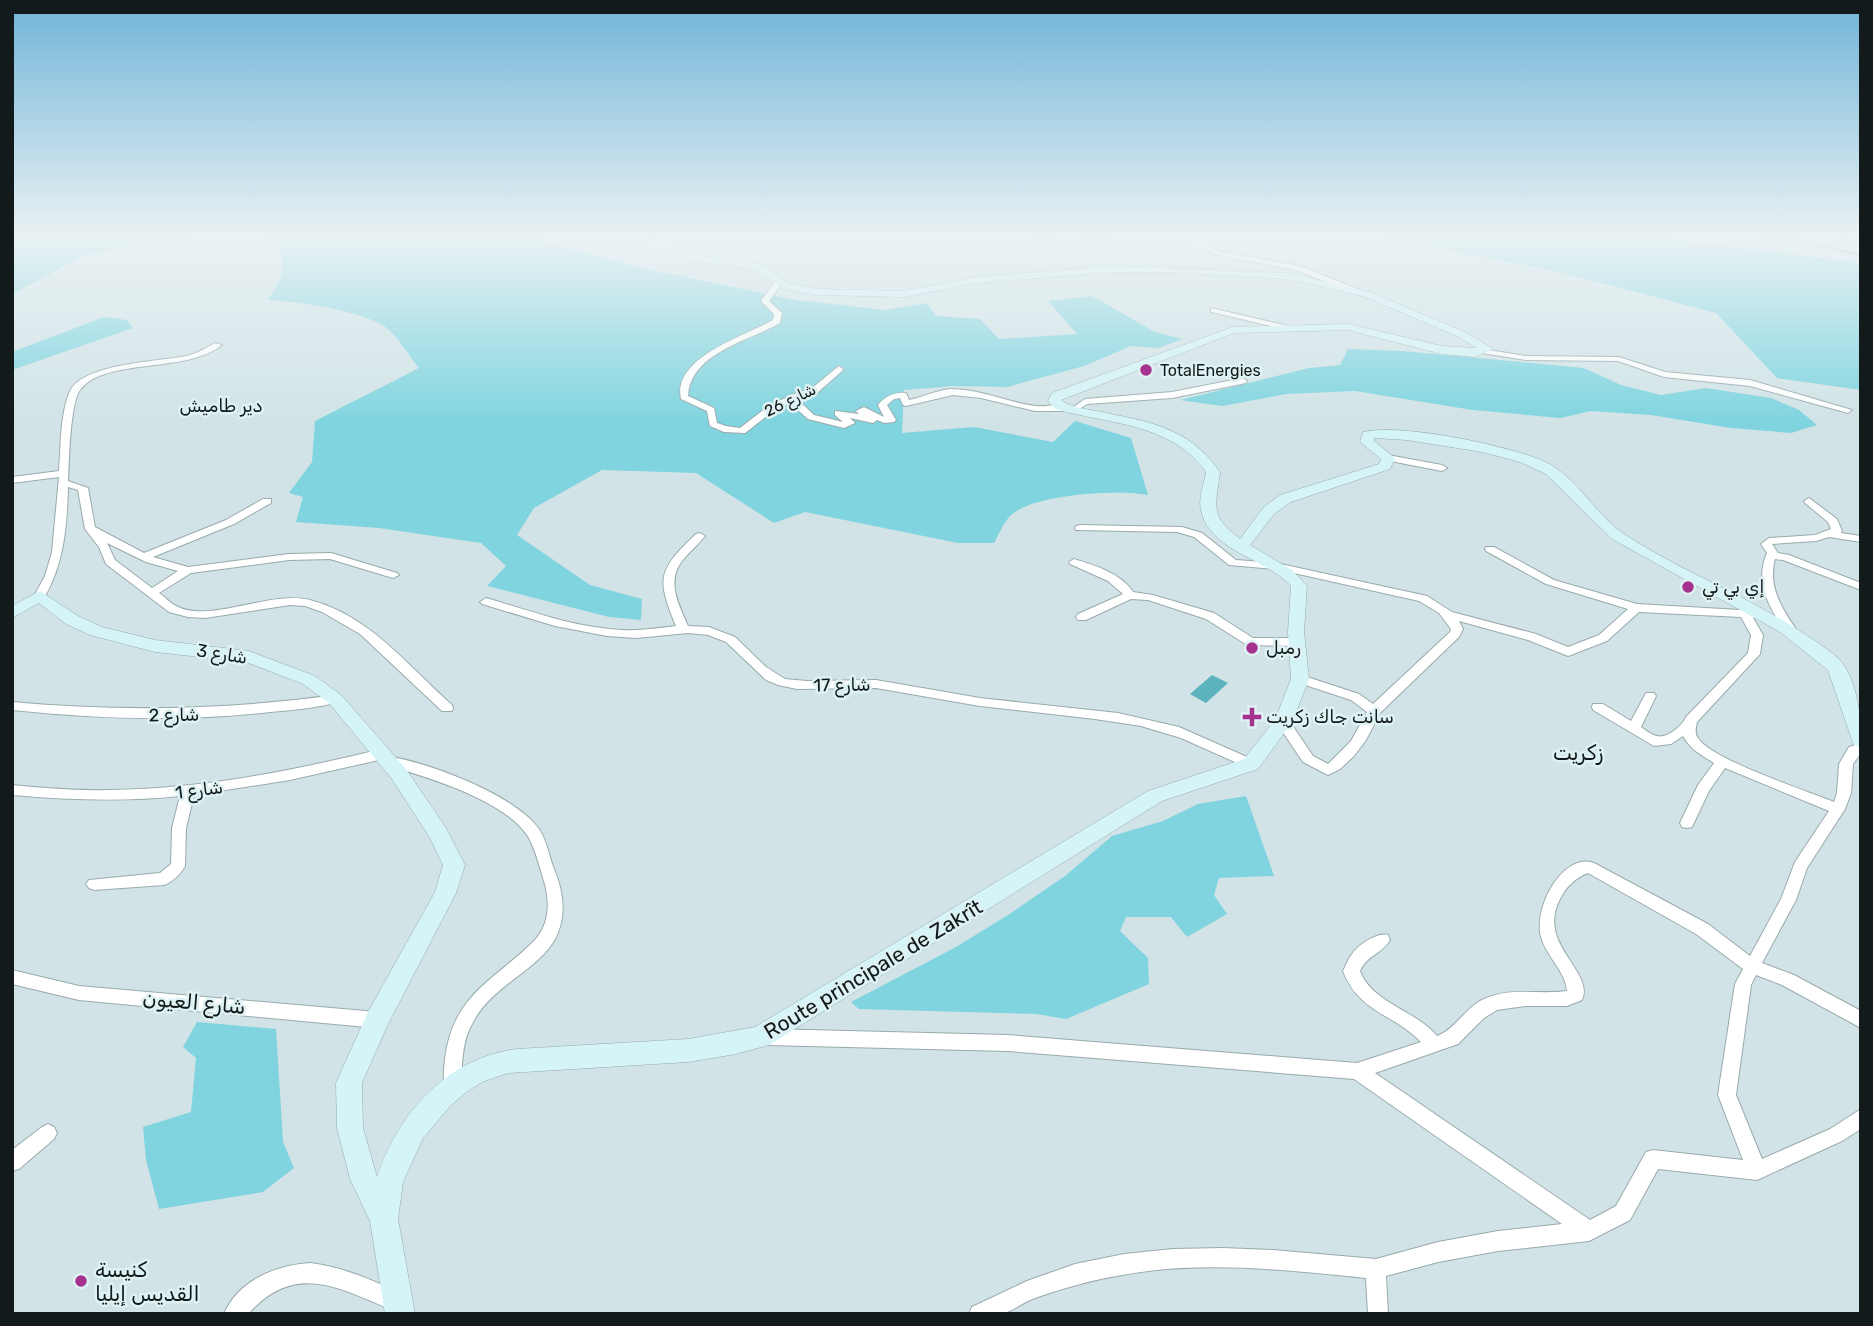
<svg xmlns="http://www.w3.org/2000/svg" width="1873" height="1326" viewBox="0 0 1873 1326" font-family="Rubik,Cairo,sans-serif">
  <rect width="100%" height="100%" fill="#d1e3e6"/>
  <!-- green -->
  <path fill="#7fd4df" d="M12,237h181l-106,17 -75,40z
    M259,237h272l106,30 160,33 88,10 42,-7 9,13 44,3 19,20 78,-5 -29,-33 44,-5 63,36 28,7 -25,9 -27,-2 -47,20 -77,21 -53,-1 -50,4 -2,43 72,-6 79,15 22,-21 56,17 17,57c-29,-6 -115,-1 -137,20 -7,7 -12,19 -17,28h-36l-153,-31 -31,11 -78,-50 -94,-3 -68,38 -17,27 73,50 52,14 -1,21 -32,-3 -122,-31 19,-20 -25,-23 -102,-15 -83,-6 7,-25 -14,-4 23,-31 3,-41 104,-53c-10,-12 -22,-33 -35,-42 -24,-15 -87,-25 -116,-26 17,-26 17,-30 10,-60z
    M1383,237h273l205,26v127l-84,-12 -61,-65 -152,-40z
    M104,317l23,3 6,8 -121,42v-18z
    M1348,349l55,2 181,17 37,17 40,10 45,-7 65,10 28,12 18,15 -26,8 -60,-5 -80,-13 -60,-4 -31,7 -87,-8 -118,-19 -69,3 -64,12 -42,-6 129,-32 31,-3z
    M1246,796l28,80 -55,2 -5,17 13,19 -40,23 -16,-20h-45l-6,14 28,27 1,26 -83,35 -30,-5 -177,-5 -8,-7 105,-55 52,-32 57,-39 47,-40 51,-15 35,-17z
    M197,1022l79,7 7,113 11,26 -31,24 -104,17 -13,-49 -3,-33 48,-15 5,-54 -13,-11z"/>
  <!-- water -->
  <path fill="#5cb3bd" d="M1212,675l16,8 -22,20 -16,-9z"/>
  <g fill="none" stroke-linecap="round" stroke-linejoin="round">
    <!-- stream -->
    <path stroke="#5cb3bd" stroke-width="2" d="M1761,237l37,4 63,14"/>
    <!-- street casing -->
    <g stroke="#99aaac" stroke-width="2">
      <path id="street" d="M1034,237h31l54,5h76l24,9 81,15 70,28 -7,2 -68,-26 -78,-15 -23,-9h-75z
        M776,280l7,2 -14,19 13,12 -2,10c-31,18 -90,30 -92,73l26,12 3,15 9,3 14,2 31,-24 15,-6 1,-2 24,-7 28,-23 4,3 -1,2 -25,22 -19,7 16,15 29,7 -8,-7v-4l24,3 -3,-3 8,-4 20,10 -6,-12c8,-9 16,-13 28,-12l3,7c14,-3 28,-10 42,-11 30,0 57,14 86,17 10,1 23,-3 31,2l-4,3h-29l-54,-13 -28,-3 -47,11 -3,-1 -3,-7 -6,1 -7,6 9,15 -2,2 -10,1 -7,-3 -4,3 -23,-5 5,5 -11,5 -36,-9 -18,-16 -13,5 -32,25 -21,-1 -14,-6 -3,-15 -26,-12c-9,-42 64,-63 92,-79l1,-6 -13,-13z
        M1211,308l82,19 4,2 -4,2 -82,-19z
        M215,343l7,2c-36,29 -117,12 -142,45 -10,14 -11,71 -12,91l20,7 7,39 49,26 82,-33 37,-21h8v4l-37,21 -81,33 35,10 101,-13 42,-1 66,20 2,2 -6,3 -63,-19 -41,1 -98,13 -32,20c6,4 11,10 17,13 35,18 93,-16 134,-6 59,15 98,66 142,105l1,3 -1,3h-10l-82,-77 -38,-22 -17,-6 -15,-1 -85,13 -17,-1 -19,-5 -63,-48 -7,-17 -14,-18 -7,-39 -10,-3c-1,39 -4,77 -24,111l-4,1 -6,-3 11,-20 7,-24 7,-75 -47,6v-6l47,-6c2,-25 1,-57 11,-80 14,-28 88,-29 116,-35 10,-2 20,-8 29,-13zM107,543l39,19 32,9 -26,17 -37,-28z
        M1482,349l44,7 93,1 46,15 85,8 102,30 -4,3 -98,-27 -86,-9 -46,-16 -92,-1 -44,-7z
        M1243,378l4,3 -1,2 -74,15 -85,6 -14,9 -4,-3 16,-11 87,-7z
        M1388,455l54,10 5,3 -5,3 -57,-11v-4z
        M1809,498l28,21 5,12 -1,2 20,3v6l-32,-5 -13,4 -44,3 6,9 11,2 72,28v7l-78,-30 -8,-1c-8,29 9,53 25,76l-6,4 -4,-1c-18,-26 -37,-53 -23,-85l-6,-9 8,-6 46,-3 16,-6 -3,-7 -23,-19 -1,-2z
        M1080,525l102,2 20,6 34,27 40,3 151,33 25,16 84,22 32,13 31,-12 29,-26 -82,-25 -60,-33 -1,-2 1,-2h8l60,33 83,24 120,7 2,3 -6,4 10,17 -3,19 -63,68c-1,5 -3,11 1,16 14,22 107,52 136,64l3,-9 2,-29 10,-17 12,-4v10l-8,11 -2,29 -6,16 -38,59 -11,32 -34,63 32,12 67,36v17l-79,-43 -26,-10 -5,10 -15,110 26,64 68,-30 31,-20v20l-19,12 -85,39 -99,-11 -28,51 -41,21 -91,10 -60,11 -52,14 2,38h-20l-2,-36c-80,-8 -164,-18 -244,-3 -30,5 -59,13 -87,23 -12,4 -23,14 -34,16 -10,2 -22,0 -32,0l3,-7 55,-26 48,-17 49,-10 49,-5 50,-1 50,2 103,9 62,-17 60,-11 64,-7 -208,-145 -346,-28 -241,-6 -6,-2 -3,-6 3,-6 6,-2 241,6 349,28 64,-21c-28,-29 -62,-29 -78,-71 3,-6 5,-12 9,-17 6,-9 25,-22 36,-19l2,5c-8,14 -23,15 -30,31 12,32 57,40 77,65 18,-7 26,-25 43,-35 28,-15 58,-6 87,-10 -1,-19 -21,-35 -26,-54 -8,-28 21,-85 53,-74l114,61 42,32 31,-57 14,-37 34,-51 -104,-43 -16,23 -17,36 -5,1 -5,-1 -2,-4 18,-38 16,-22c-13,-8 -24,-14 -31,-27l-12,8 -17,2 -61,-36 -1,-3 1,-3h10l28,17 15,-28h8l2,3 -15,31c4,3 11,8 16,9 10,3 26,-11 29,-19l62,-64 3,-18 -10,-18 -102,-5 -32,29 -39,15 -40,-16 -69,-19 4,8 -4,8 -79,76 -14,27 -12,16 -14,13 -12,6 -25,-13 -27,-40 2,-3h10l25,37 15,8 23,-23 16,-29 -16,-12 -55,-18 -2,-3 2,-3h8l55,18 14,10 77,-72 1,-3 -12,-16 -20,-12 -143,-32 -47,-4 -35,-28 -17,-5 -101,-2 -1,-2 1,-2zM1588,873l108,61 47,35 -8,15 -17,111 25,65 -90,-10 -7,2 -30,54 -26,14 -215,-147 83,-29 26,-26 13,-8 28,-4h42l15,-6c13,-29 -46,-55 -22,-101 6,-12 15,-21 28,-26z
        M700,533l5,3c-7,9 -16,16 -23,25 -16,21 -3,44 6,65l21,1 26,10 31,30 19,12 22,2 69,-1 104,18 138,15 61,14 77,34 2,3 -2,3h-10l-65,-29 -40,-12 -46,-7 -115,-13 -104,-18 -79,1 -19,-4 -12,-5 -40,-38 -18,-7 -20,-2 -52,5 -29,-2 -52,-10 -73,-22 -2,-2 6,-4c45,13 89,30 136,32 18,1 36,-2 54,-4 -20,-48 -18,-56 20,-92z
        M1074,559c20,6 47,14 59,33l20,3 61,18 39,25h44l6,4 -6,4 -50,-1 -41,-26 -58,-19 -17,-1 -45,21h-8l-2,-3 2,-3 45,-20 -15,-13 -38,-17 -1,-2z
        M335,695l6,4 -2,3c-22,6 -46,8 -69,10 -86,10 -172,7 -258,-2v-8c109,10 215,8 323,-7z
        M382,749l5,2 2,3 -2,2c43,7 126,38 152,73 8,12 10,27 15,40 10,24 13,49 0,72 -20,32 -63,45 -82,83 -7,12 -9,27 -10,41 -1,9 1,17 -3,26l-6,2 -6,-2c-5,-10 -3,-22 -2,-32 8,-65 49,-78 89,-118 16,-17 16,-39 10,-60 -4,-13 -8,-29 -14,-41 -21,-40 -107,-64 -147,-76l-2,-3 2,-2 -93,21 -96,15 -8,33 -1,38c-4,8 -13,16 -21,19l-70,5 -5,-2 -3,-4 3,-4 71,-7 11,-9 1,-36 8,-32c-56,6 -111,4 -168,-1v-10c32,3 64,6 96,5 93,-1 184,-19 274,-41z
        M12,970l67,16 298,26 6,3 2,5 -2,5 -6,3 -298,-28 -67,-16z
        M48,1124l6,3 3,6 -3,6 -35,30 -7,2v-21l30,-23z
        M310,1263c33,4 62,17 92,31l3,7 -3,7 -7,3c-55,-22 -99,-51 -147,3h-24c14,-34 53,-49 86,-51z"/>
    </g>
    <!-- secondary casing -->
    <g stroke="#99aaac" stroke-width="1">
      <path id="secondary" d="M632,237h15l52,19 62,8 29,20 28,5 86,2 72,-14 138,-11 173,7 83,19 97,41 26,16 -18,8 -33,-3 -94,-24 -114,3 -173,67c9,7 24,9 36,11 51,11 91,15 123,61 -4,34 -11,44 20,67l23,-31 17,-13 99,-31 2,-5 -21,-17 3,-10c38,-9 141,13 178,28 36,15 52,53 83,74 58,38 124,62 182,101 12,8 29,18 37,29 16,23 18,56 18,83l-7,-2 -2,-5 -24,-70 -48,-38 -168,-93 -66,-65 -26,-12 -38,-10 -75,-12 -33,-2v3l21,17 -5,11 -99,33 -17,12 -24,31 42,25 15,16 -3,46 5,47 -17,43 -34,47 -96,32 -393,244 -33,9 -48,8 -180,11 -26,9 -17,11 -15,13 -27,32 -20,44 -5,37 17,95h-30l-15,-93 -20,-42 -13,-51 -1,-45 32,-71 67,-120 8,-27 -13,-27 -38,-59 -63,-76 -26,-19 -57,-22 -91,-10 -65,-17 -24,-11 -27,-21 -27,15v-12l28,-15 38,25 24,11 53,13 94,11 66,25 26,19 65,74 40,59 19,37 -9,28 -69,133 -25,57 1,45 14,49c22,-65 70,-119 140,-128l171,-10 67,-12 393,-236 96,-32 31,-39 16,-41 -3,-47 3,-46c-24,-27 -82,-35 -90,-76 -3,-12 3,-26 5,-38 -34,-49 -98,-48 -151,-63l-7,-8 4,-8 181,-66 115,-3 94,22 35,2 -18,-11 -96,-41 -76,-17 -119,-7h-54l-138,11 -72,14 -86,-2 -35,-6 -29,-20 -61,-8z
        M1844,237l17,1v6l-15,-5z"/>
    </g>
    <!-- street -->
    <use href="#street" fill="#fff" fill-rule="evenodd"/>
    <!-- secondary -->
    <use href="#secondary" fill="#d4f4f7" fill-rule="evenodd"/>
  </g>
  <!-- sky -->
  <linearGradient id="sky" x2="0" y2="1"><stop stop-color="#70b4d7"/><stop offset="0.56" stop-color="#eaf2f4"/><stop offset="1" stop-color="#eaf2f4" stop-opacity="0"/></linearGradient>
  <rect width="1873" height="423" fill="url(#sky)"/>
  <!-- markers -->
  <g fill="#a5338e" stroke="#def1f3" stroke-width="2.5">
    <circle cx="1146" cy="370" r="7"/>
    <circle cx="1688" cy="587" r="7"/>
    <circle cx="1252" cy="648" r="7"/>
    <path d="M1248.5 706.5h7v7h7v7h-7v7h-7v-7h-7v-7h7z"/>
    <circle cx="81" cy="1281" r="7"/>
  </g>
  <g text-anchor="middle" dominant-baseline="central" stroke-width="5" stroke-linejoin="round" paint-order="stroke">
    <!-- far-poi labels -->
    <g font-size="16" fill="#131a1b" stroke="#def1f3" text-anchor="start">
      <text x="1160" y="370">TotalEnergies</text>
    </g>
    <!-- far-street labels -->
    <g font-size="16" fill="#131a1b" stroke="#def1f3">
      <text transform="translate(790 400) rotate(-26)">شارع 26</text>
    </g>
    <!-- far-quarter labels -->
    <g font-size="18" fill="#131a1b" stroke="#def1f3">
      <text x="221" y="406">دير طاميش</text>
    </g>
    <!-- poi labels -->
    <g font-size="18" fill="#131a1b" stroke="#def1f3" text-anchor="start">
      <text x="1702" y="587">إي بي تي</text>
      <text x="1266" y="648">رمبل</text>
      <text x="1266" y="717">سانت جاك زكريت</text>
    </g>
    <!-- street labels -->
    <g font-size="18" fill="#131a1b" stroke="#def1f3">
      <text transform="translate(222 654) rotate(9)">شارع 3</text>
      <text transform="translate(842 685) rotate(-1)">شارع 17</text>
      <text transform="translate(174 715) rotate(-1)">شارع 2</text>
      <text transform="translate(199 790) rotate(-7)">شارع 1</text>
    </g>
    <!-- quarter labels -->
    <g font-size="21" fill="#131a1b" stroke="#def1f3">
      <text x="1578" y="752">زكريت</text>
    </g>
    <!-- near-street labels -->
    <g font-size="21" fill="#131a1b" stroke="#def1f3">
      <text transform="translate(873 969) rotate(-31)">Route principale de Zakrît</text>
      <text transform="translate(194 1002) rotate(5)">شارع العيون</text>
    </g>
    <!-- near-poi labels -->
    <g font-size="21" fill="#131a1b" stroke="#def1f3" text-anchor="start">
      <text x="95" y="1269">كنيسة<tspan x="95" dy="24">القديس إيليا</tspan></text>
    </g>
  </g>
  <!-- border -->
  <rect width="1873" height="1326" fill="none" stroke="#131a1b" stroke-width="28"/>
</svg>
